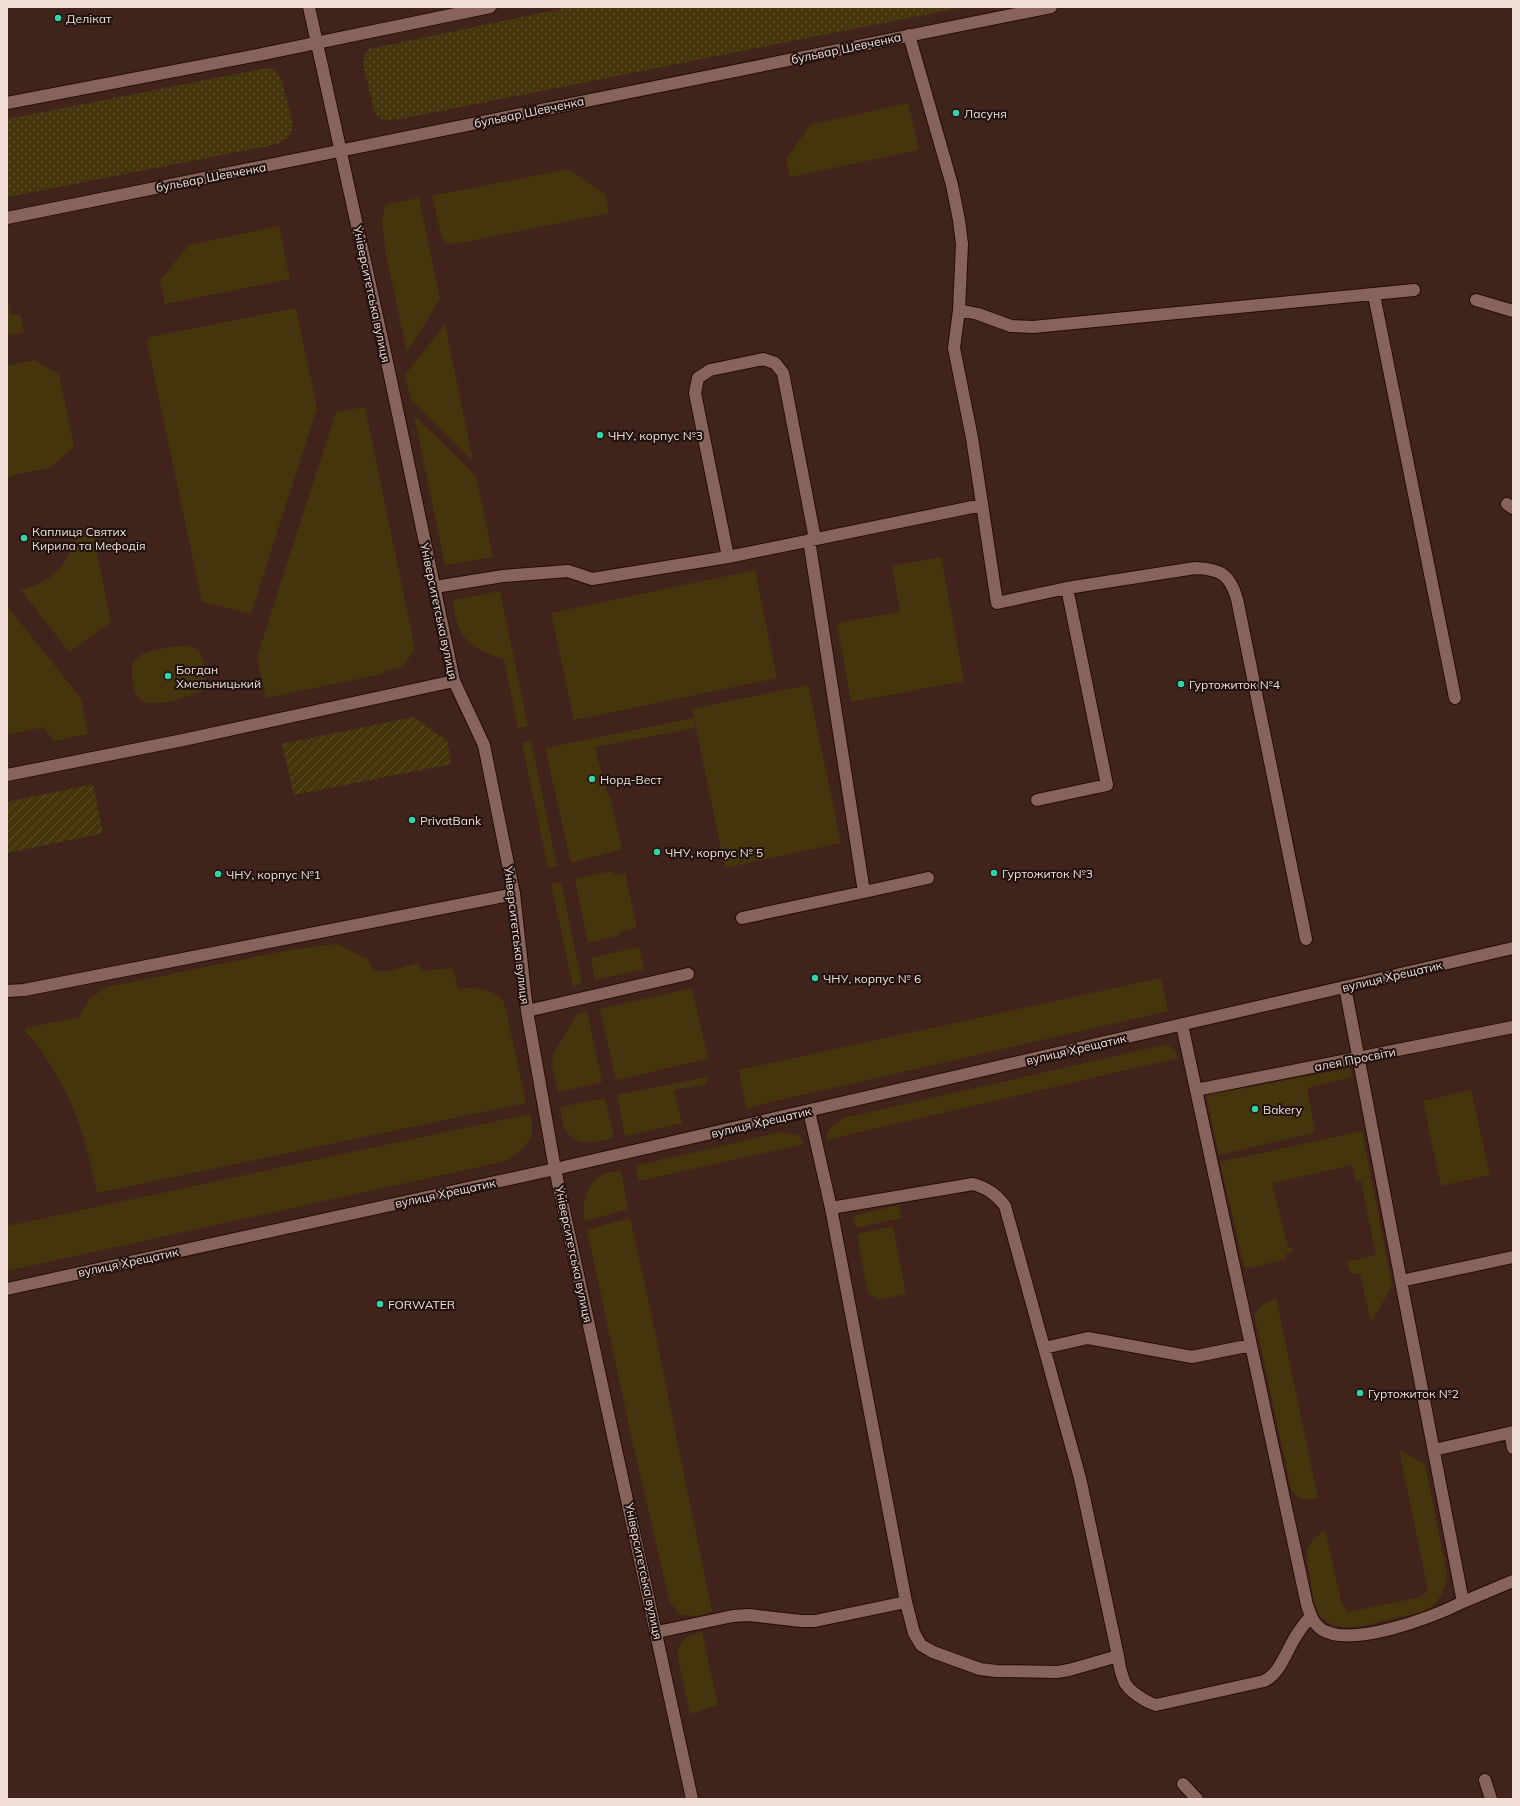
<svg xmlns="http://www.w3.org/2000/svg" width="1520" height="1806" viewBox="0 0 1520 1806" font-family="Mulish,sans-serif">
  <defs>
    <pattern id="park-dots" width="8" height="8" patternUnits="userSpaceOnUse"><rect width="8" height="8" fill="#44350c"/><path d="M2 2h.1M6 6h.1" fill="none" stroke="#5f522f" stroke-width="1.8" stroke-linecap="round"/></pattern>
    <pattern id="garden-furrows" width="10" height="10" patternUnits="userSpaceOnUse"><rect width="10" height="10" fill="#44350c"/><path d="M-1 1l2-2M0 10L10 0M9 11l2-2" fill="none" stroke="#5f522f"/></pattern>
  </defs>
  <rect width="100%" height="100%" fill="#40241c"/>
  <!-- grass -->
  <path fill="#44350c" d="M908,103l11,47 -129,27 -4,-17 24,-35z
    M568,169l37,25 4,19 -154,31 -8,-1 -5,-5 -10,-42z
    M419,198l21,101 -33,53 -21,-97 -4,-34 3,-16z
    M279,226l11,53 -125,25 -5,-24 29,-35z
    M7,301l2,2 2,12 9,-1 4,18 -17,3z
    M296,308l21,100 -66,206 -49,-12 -55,-260 3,-5z
    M445,324l28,137 -62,-61 -6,-25z
    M34,360l25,14 15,73 -24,21 -33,6 -10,4v-112z
    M365,407l50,242 -12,18 -18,4 -3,3 -116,24 -9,-41 79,-245z
    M414,415l62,61 17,81 -48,8z
    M77,533l16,1 18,88 -42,30 -48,-62c37,-11 43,-22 56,-57z
    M941,557l23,124 -113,21 -14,-79 63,-11 -8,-46z
    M755,570l22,108 -203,42 -23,-107z
    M500,591l28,135 -10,2 -14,-69c-35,-9 -48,-23 -51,-59z
    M7,606l74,92 7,36 -34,7 -11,-14 -36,8z
    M181,646c6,-1 11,-1 15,3 9,7 12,33 6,42 -12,6 -50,18 -61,9 -6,-4 -7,-13 -8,-20 -2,-7 -2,-16 4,-22 9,-8 33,-11 44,-12z
    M808,685l33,158 -116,25 -33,-159z
    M693,718l2,10 -100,19 12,47 3,3 12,52 -51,14 -26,-115z
    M531,741l26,125 -9,2 -26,-125z
    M612,871l1,5 12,-3 12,55 -17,4v3l-32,8 -13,-64z
    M561,882l21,101 -9,3 -22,-102z
    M336,944c12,4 20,11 32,15l5,12h18l27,-8 4,8 31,-3 5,21c13,-2 37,-1 45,12 2,4 3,9 4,13l19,89 -429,90c-11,-51 -20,-87 -49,-132 -7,-11 -13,-21 -23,-29l1,-4 53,-11 11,-19 17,-11 177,-36z
    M639,947l5,22 -49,11 -4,-22z
    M1161,978l7,33 -422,97 -7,-38z
    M692,988l16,71 -92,21 -16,-71z
    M587,1011l15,71 -44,10 -6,-27 1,-11 24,-40z
    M1164,1045c7,1 13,5 14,13l-352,82c2,-13 10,-19 22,-23z
    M1350,1068l2,9 -45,11 8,41 -2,4 -94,22 -13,-60z
    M707,1077v7l-33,6 8,33 -57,13 -8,-41z
    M1471,1090l19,85 -49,11 -18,-85z
    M605,1098l9,40c-15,4 -37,9 -47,-6 -5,-7 -5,-17 -7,-25z
    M530,1114c1,5 3,11 2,16 0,13 -16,25 -26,31l-499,110v-45z
    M1362,1131l30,155 -21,37 -11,-50 -9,1 -4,-12 29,-7 -15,-74 -5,1 -4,-17 -80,18 16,65h4l1,4 -7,2v5l-36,9 -5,-1 -2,-5 -23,-100z
    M781,1132l17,3 6,9 -165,37 -3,-15z
    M621,1170l7,39 -43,12c-4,-16 1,-39 18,-46 5,-3 12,-3 18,-5z
    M898,1205l3,13 -45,10 -3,-12z
    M630,1218l22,99 60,295 -16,4 -15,-1 -11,-12 -38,-163 -45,-210z
    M893,1226l13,68 -28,6 -10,-7 -11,-59z
    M1276,1298l42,200c-11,2 -21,3 -27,-9l-37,-175 9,-10z
    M1399,1450l26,14 22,111c-1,14 -8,28 -21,35 -7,4 -18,5 -27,7 -22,5 -59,20 -78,0 -8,-9 -9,-29 -11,-41 -5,-25 -7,-30 15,-46l17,75 6,7 73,-15 7,-7z
    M702,1632l16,73 -28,9 -13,-61 5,-12 5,-4z"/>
  <!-- park -->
  <path fill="url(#park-dots)" d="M570,7h394l-563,112 -17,1 -9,-6 -12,-50 1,-8 5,-7z
    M267,68l8,3 6,7 12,46 -1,7 -4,7 -9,5 -10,3 -262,51v-78z"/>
  <!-- garden -->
  <path fill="url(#garden-furrows)" d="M414,717l33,24 4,23 -157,31 -12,-51z
    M93,784l10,49 -96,20v-51z"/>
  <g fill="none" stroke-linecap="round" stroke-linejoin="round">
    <!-- lane casing -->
    <g stroke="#260c06" stroke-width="14">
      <path id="lane" d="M909,35l43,150 7,35 3,24 -3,66 19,4 33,12 22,1 381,-37
        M1374,295l81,403
        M1476,300l37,11
        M959,310l-5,38 18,90 25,165 70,-15 40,197 -70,15
        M1507,504l6,4
        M809,540l55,352 64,-14
        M728,557l-33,-164 3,-15 12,-8 53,-11 12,4 8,10 32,166
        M435,587l68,-11 65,-5 24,8 136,-22 254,-52
        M1067,588l128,-20c25,1 35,6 42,31l69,340
        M7,775l176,-35 271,-59
        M742,918l122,-26
        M1345,987l56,294 112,-24
        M7,991l17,-1 490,-96
        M527,1011l161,-37
        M1182,1025l125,580c3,9 6,18 14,24 29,20 112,-12 142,-27l-62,-321
        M831,1208l142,-24c14,4 23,10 32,22l75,272 38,178c1,8 3,17 6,25 4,10 22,21 32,24l108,-24c15,-7 21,-26 29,-40 5,-9 11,-17 18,-25
        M1044,1348l44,-10 104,19 59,-12
        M1510,1433l3,15
        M1434,1450l79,-18
        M906,1602l8,31 7,12 12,7 47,17 16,2 61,1 12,-2 49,-14
        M1463,1602l50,-21
        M657,1632l76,-16 16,-1 52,6h14l91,-19 -75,-394 -22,-97
        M1485,1780l6,19"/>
    </g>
    <!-- street casing -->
    <g stroke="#260c06" stroke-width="14">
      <path id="street" d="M309,7l80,364 65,310 30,64 30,149 13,117 28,158 137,630
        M1196,1090l317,-63
        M1183,1784l14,15"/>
    </g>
    <!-- secondary casing -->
    <g stroke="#260c06" stroke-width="14">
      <path id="secondary" d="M7,103l251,-48 232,-48
        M7,218l1044,-211
        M7,1289l548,-120 958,-221"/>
    </g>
    <!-- lane -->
    <use href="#lane" stroke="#86645c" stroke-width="12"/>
    <!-- street -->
    <use href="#street" stroke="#86645c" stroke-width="12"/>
    <!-- secondary -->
    <use href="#secondary" stroke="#86645c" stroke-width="12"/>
  </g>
  <!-- markers -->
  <g fill="#33d4a8" stroke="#1e110e" stroke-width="1.5">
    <circle cx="58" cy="18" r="4"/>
    <circle cx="956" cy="113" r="4"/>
    <circle cx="600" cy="435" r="4"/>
    <circle cx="24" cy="538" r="4"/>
    <circle cx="168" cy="676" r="4"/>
    <circle cx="1181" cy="684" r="4"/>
    <circle cx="592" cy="779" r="4"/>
    <circle cx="412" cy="820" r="4"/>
    <circle cx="657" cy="852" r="4"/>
    <circle cx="994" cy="873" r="4"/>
    <circle cx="218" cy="874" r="4"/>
    <circle cx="815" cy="978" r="4"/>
    <circle cx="1255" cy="1109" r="4"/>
    <circle cx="380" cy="1304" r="4"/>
    <circle cx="1360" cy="1393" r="4"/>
  </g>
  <g text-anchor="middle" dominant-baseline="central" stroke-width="4" stroke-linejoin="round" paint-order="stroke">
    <!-- poi labels -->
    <g font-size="12" fill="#f2ded9" stroke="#1e110e" text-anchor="start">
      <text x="66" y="18">Делікат</text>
      <text x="964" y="113">Ласуня</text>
      <text x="608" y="435">ЧНУ, корпус №3</text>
      <text x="32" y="531">Каплиця Святих<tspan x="32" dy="14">Кирила та Мефодія</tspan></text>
      <text x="176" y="669">Богдан<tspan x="176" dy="14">Хмельницький</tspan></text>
      <text x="1189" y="684">Гуртожиток №4</text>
      <text x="600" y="779">Норд-Вест</text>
      <text x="420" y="820">PrivatBank</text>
      <text x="665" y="852">ЧНУ, корпус № 5</text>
      <text x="1002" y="873">Гуртожиток №3</text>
      <text x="226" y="874">ЧНУ, корпус №1</text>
      <text x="823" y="978">ЧНУ, корпус № 6</text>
      <text x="1263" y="1109">Bakery</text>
      <text x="388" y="1304">FORWATER</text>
      <text x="1368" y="1393">Гуртожиток №2</text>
    </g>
    <!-- street labels -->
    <g font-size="12" fill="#f2ded9" stroke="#1e110e">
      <text transform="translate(846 48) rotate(-12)">бульвар Шевченка</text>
      <text transform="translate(529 112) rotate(-12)">бульвар Шевченка</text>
      <text transform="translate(211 177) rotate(-11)">бульвар Шевченка</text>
      <text transform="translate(372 294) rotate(78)">Університетська вулиця</text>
      <text transform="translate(439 611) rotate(78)">Університетська вулиця</text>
      <text transform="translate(517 935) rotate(83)">Університетська вулиця</text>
      <text transform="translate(1392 976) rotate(-13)">вулиця Хрещатик</text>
      <text transform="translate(1076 1049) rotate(-13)">вулиця Хрещатик</text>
      <text transform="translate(1355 1059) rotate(-11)">алея Просвіти</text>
      <text transform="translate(761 1122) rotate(-13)">вулиця Хрещатик</text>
      <text transform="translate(445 1193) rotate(-12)">вулиця Хрещатик</text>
      <text transform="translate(574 1254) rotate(78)">Університетська вулиця</text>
      <text transform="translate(128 1262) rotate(-12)">вулиця Хрещатик</text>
      <text transform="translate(644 1571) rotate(78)">Університетська вулиця</text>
    </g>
  </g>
  <!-- border -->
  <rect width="1520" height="1806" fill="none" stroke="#f2ded9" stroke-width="16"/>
</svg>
